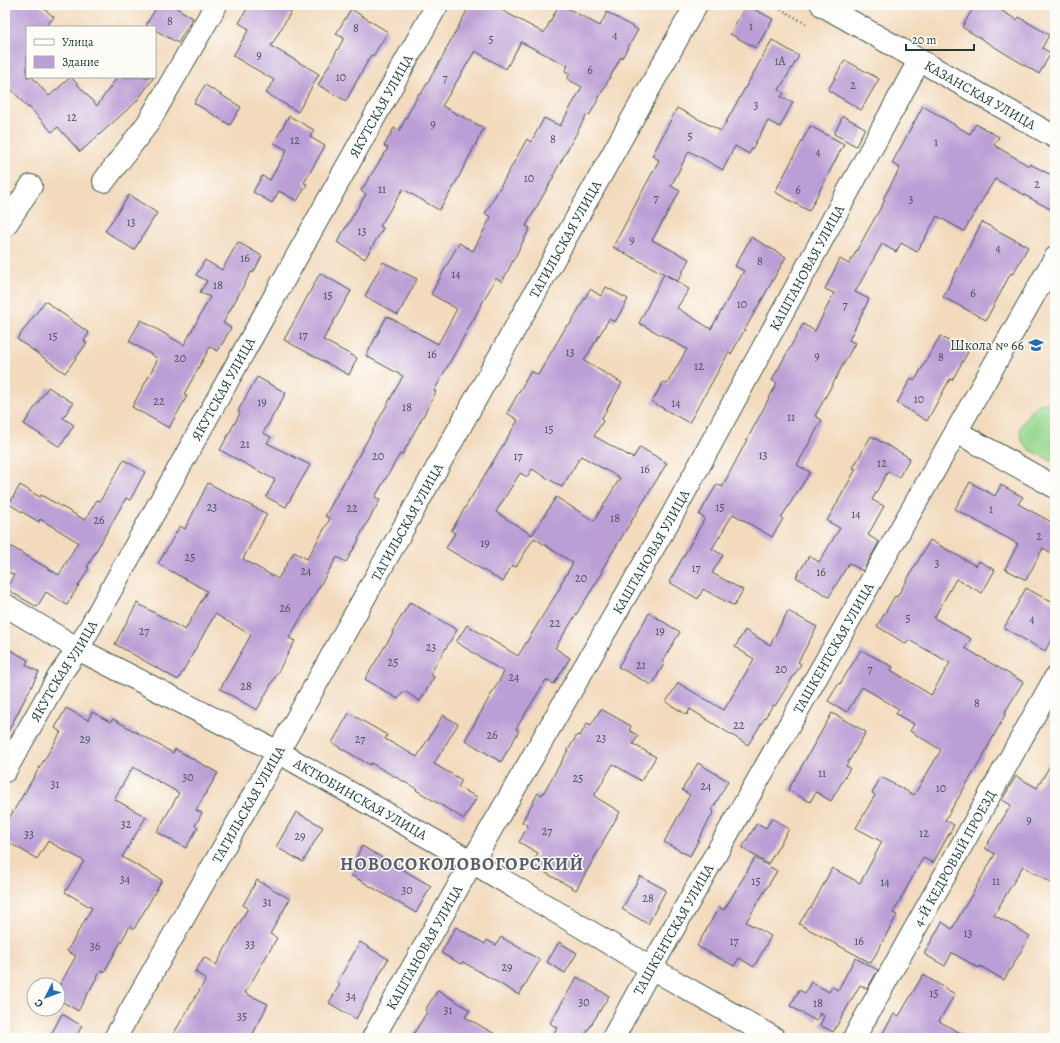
<svg xmlns="http://www.w3.org/2000/svg" width="1060" height="1043" viewBox="0 0 1060 1043" font-family="Alegreya,serif">
  <rect width="100%" height="100%" fill="#fdfcf7"/>
  <filter id="ink" filterUnits="userSpaceOnUse"><feTurbulence type="fractalNoise" baseFrequency=".025" numOctaves="2"/><feDisplacementMap in="SourceGraphic" scale="8" xChannelSelector="R" yChannelSelector="G"/><feConvolveMatrix kernelMatrix="1 2 1 2 8 2 1 2 1" color-interpolation-filters="sRGB"/></filter>
  <filter id="wash" filterUnits="userSpaceOnUse"><feTurbulence type="fractalNoise" baseFrequency=".012" numOctaves="4" result="noise"/><feDisplacementMap in="SourceGraphic" scale="16" xChannelSelector="R" yChannelSelector="G"/><feGaussianBlur stdDeviation="0.9" result="paint"/><feColorMatrix in="noise" values="0 0 0 0 0 0 0 0 0 0 0 0 0 0 0 0 0 1.4 0 .05"/><feComposite in="paint" operator="in"/></filter>
  <g filter="url(#wash)">
    <rect width="100%" height="100%" fill="#f3dabd"/>
    <!-- green -->
    <path fill="#97d88f" stroke="#5b8a62" d="M1050,403l5,3v57l-28,-15 -6,-9 -1,-11 11,-18 7,-6z"/>
    <g id="blocks">
      <!-- building -->
      <path fill="#bb9ed5" fill-rule="evenodd" d="M5,5h34l15,12 -9,10h-18v50h5l17,19 22,-19 26,29 20,-29h37l-17,24 -57,51 -22,-25 -6,5 -23,-25 -1,1 -23,-26z
        M158,5h14l21,13 -15,25 -23,-13v-3h-5l-4,-2z
        M249,5h46l-24,41 48,28 -21,38 -32,-19 8,-13 -41,-24 16,-27 -10,-6z
        M470,5h22l52,28 15,-28h3l38,21 7,-14 31,18 -16,28 -1,-1 -32,59 -2,-2 -34,62h1l-28,50 4,2 -28,54 -6,-4 -62,113 2,1 -34,63 -2,-1 -25,43 5,3 -22,39 1,1 -13,22 -9,-5 -48,81 6,3 -38,69 -37,-21 31,-54 -36,-21 -37,66 -63,-36 22,-41 48,27 22,-39 -49,-27 22,-38 5,3 23,-46 59,31 -24,45 35,20 16,-27 13,7 23,-40 -5,-3 78,-140 -37,-20 21,-40 51,28 19,-35 -26,-15 28,-51 14,8 18,-34 -6,-3 42,-75 4,3 13,-24 16,8 22,-39 -15,-8 3,-5 -5,-3 3,-5 -47,-24 -15,27 -31,-18 -33,55 42,22 -31,60 -14,22 -36,-21 -23,37 3,2 -18,31 -28,-17 29,-48 -5,-3 27,-43 -4,-2 10,-18 5,3 20,-38 2,1 25,-43h-1z
        M746,5l27,14 -17,29 -26,-14z
        M975,5h17l25,15 2,-3 30,18 -7,13 9,5 -12,21 -77,-47z
        M351,9l37,23 -15,24 -2,-1 -25,46 -28,-16 26,-47 -8,-4z
        M772,40l27,16 -20,34 5,3 -3,4 12,5 -13,25 -12,-6 -19,33 -14,-8 -12,24 -34,-19 -18,35 9,5 -28,49 37,19 -11,22 -65,-34 46,-87 -7,-4 25,-48 44,23z
        M845,60l34,19 -18,31 -33,-20z
        M205,85l36,22 -11,18 -36,-22z
        M923,106l47,28 6,-10 23,13 -5,8 35,21 1,-2 25,13v23l-5,9 -55,-30 -31,52 -27,-15 -20,36 -16,-9 -5,9 -14,-8 -27,48 14,7 -20,41 6,3 -40,73 7,4 -25,45 13,7 -29,46 2,1 -11,18 -39,-23 -21,35 11,6 -11,18 31,17 -9,16 -31,-17 -5,10 -29,-17 36,-64 -6,-3 18,-31 5,3 55,-104 -5,-3 31,-56 12,7 19,-38 -9,-4 15,-30 9,5 36,-64 -2,-1 17,-31 -8,-5z
        M289,116l25,14 -4,7 15,9 -21,37 3,1 -10,17 -18,-10 -7,12 -19,-11 9,-16 8,4 17,-30 -13,-7z
        M843,116l22,12 -9,18 -22,-12z
        M810,126l34,18 -35,67 -34,-19z
        M129,195l28,18 -23,37 -29,-19z
        M982,222l46,25 -15,27 -2,-1 -25,47 -43,-23z
        M751,237l35,20 -55,97 -2,-2 -40,71 -37,-21 11,-20 4,2 20,-35 -48,-26 25,-49 25,15 -12,19 34,21 33,-58 -9,-5z
        M238,242l24,14 -9,17 -2,-1 -28,51 8,5 -13,23 -8,-4 -26,47 3,2 -18,32 -37,-21 25,-46 -1,-1 1,-2 -28,-17 12,-21 43,25 26,-48 -10,-5 7,-11 -11,-6 9,-15 17,10z
        M383,262l34,17 -19,36 -33,-19z
        M320,273l31,18 -28,49 34,18 -8,17 -65,-35z
        M606,287l22,12 -13,23 -6,-3 -25,42 38,22 -21,36 2,2 -9,15 39,22 7,-11 27,16 -66,108 2,1 -48,76 15,10 -16,26 -8,-4 -30,49 3,2 -18,31 -36,-22 39,-68 -48,-30 11,-17 51,31 43,-70 -1,-1 13,-22 -39,-25 -18,29 -4,-2 -9,17 -57,-34 9,-15 -4,-2 67,-111 -11,-7 24,-42 7,4 29,-50 2,1 21,-37 11,7zM581,456l39,22 -26,43 -38,-24 -24,38 -36,-23 24,-39 7,4 5,-8 30,18z
        M45,301l44,32 -5,8 3,2 -22,30 -48,-34z
        M940,336l28,16 -16,28 -2,-1 -23,42 -30,-18 14,-25 4,2z
        M257,377l29,16 -23,40 8,4 -4,6 43,22 -24,42 -20,-10 9,-17 -55,-30 20,-37 -2,-2z
        M48,387l25,16 -10,15 11,7 -14,22 -36,-23z
        M871,436l39,22 -11,19 -11,-6 -16,29 12,6 -16,29 11,7 -16,29 -14,-8 -20,34 -33,-20 13,-21 10,6 21,-34 -13,-7 29,-52 -3,-1z
        M124,460l21,12 -15,28 -4,-2 -39,69 2,1 -22,37 -21,-13 -9,15 -31,-18 8,-14 -9,-5v-27l54,32 19,-33 -38,-23 -1,3 -30,-18 11,-19 20,12 1,-2 44,25 12,-20 3,1z
        M970,482l25,14 6,-11 22,12 -5,7 37,20v31l-12,-7 -17,32 -21,-11 13,-25 -63,-35z
        M930,540l46,26 3,-5 16,9 -13,23 -26,-14 -22,39 37,21 -6,9 58,34 -18,30 1,1 -25,47 -36,60 9,5 -21,38 -10,-5 -30,55 4,2 -26,48 -72,-39 11,-17 1,1 21,-40 28,15 22,-41 -26,-14 19,-33 -3,-2 9,-16 33,18 27,-45 -31,-19 4,-7 -18,-10 3,-5 -37,-22 -15,25 -19,-11 11,-18 1,1 21,-34 32,17 -2,3 40,25 19,-32 -41,-23 -3,4 -29,-18 18,-30 2,1z
        M1026,588l29,16v29l-10,18 -41,-23z
        M410,602l47,28 -27,44 4,3 -14,24 -16,-10 -6,8 -33,-20 28,-46 -1,-1z
        M788,611l29,16 -19,35 3,2 -26,42 -2,-1 -25,40 -58,-36 -3,6 -21,-13 12,-19 46,27 30,-51 -19,-12 10,-17 25,15z
        M649,613l31,19 -18,30 2,2 -12,21 -34,-18z
        M5,647l23,13 -2,5 13,7 -34,65z
        M66,708l22,12 4,-8 18,10 3,-3 60,34 2,-4 43,24 -22,37 6,3 -7,13 3,1 -12,21 -29,-16 22,-39 -46,-26 -19,32 32,18 -24,40 40,23 -28,49 -4,-3 -26,46 -3,-2 -23,41 -20,-12v-11l18,-32 -9,-5 25,-43 -27,-16 19,-31 -36,-20 -11,18 -32,-19v-15l56,-93 -6,-4z
        M601,709l30,17 -2,4 9,6 -5,8 23,13 -15,24 -28,-17 -19,32 26,16 -18,31h1l-27,47 -44,-25 6,-12 -19,-11 9,-16 -6,-4 16,-29 4,2 35,-60 3,1 7,-13 4,2z
        M349,713l38,22 -2,4 32,18 26,-42 15,9 -24,40 28,16 -4,7 19,10 -13,22 -48,-29 1,-1 -46,-26 -1,2 -38,-22z
        M832,713l34,19 -20,34 4,2 -19,33 -15,-9 -6,10 -22,-12z
        M1055,757v128l-32,-19 -29,49 36,21 -26,44 -24,-14 -1,2 -27,-15 -7,13 -21,-12 18,-32 10,7 43,-75 -10,-6 26,-43 -9,-5 14,-24 21,12z
        M698,763l30,18 -16,29 2,1 -24,45 -26,-14 26,-47 -8,-5z
        M296,812l27,15 -20,35 -27,-15z
        M772,818l17,11 -21,35 -26,-16 15,-25 9,5z
        M362,846l69,40 -15,27 -65,-38 6,-10 -4,-1z
        M755,858l22,13 -31,51 25,14 -17,31 -15,-9 -5,8 -37,-20 22,-39 5,3z
        M640,876l26,14 -18,34 -26,-15z
        M257,880l33,19 -20,35 7,4 -32,55 23,11 -17,34h-80l35,-59 -11,-7 9,-15 12,8 32,-57 -5,-3z
        M456,927l29,17 2,-4 9,5 5,-8 39,23 -21,35 -56,-33 -2,2 -20,-11z
        M360,942l28,17 -32,60 -27,-16 11,-19 -3,-1z
        M559,942l18,11 -12,20 -18,-11z
        M855,958l23,12 -11,19 -7,-4 -27,47 -13,-7 4,-9 -4,-3 -4,8 -26,-15 9,-16 6,3 6,-11 18,10 3,-5 6,3z
        M923,975l32,19 -16,27 30,17h-89l14,-24 5,2z
        M577,977l32,19 -26,42h-31l5,-10 -7,-5z
        M438,990l32,20 -5,7 37,21h-91l16,-26 -2,-2z
        M62,1014l20,12 -7,12h-26z"/>
    </g>
  </g>
  <g filter="url(#ink)">
    <use href="#blocks" fill-opacity="0" stroke="#3f5549" stroke-width="1"/>
    <g fill="none" stroke-linecap="round" stroke-linejoin="round">
      <!-- minor casing -->
      <g stroke="#3f5549" stroke-width="24">
        <g id="minor">
          <path id="s1" d="M822,5l233,132"/>
          <path d="M104,181l44,-58 68,-118"/>
          <path d="M5,226l26,-40"/>
          <path d="M957,432l98,55"/>
          <path id="s2" d="M5,605l73,44 200,103 194,110 179,106 123,70"/>
          <path id="s3" d="M5,771l54,-95 19,-27 359,-644"/>
          <path id="s4" d="M115,1038l163,-286 418,-747"/>
          <path id="s5" d="M373,1038l99,-176 198,-343 249,-458"/>
          <path id="s6" d="M613,1038l38,-70 404,-710"/>
          <path id="s7" d="M854,1038l201,-360"/>
        </g>
      </g>
      <!-- path -->
      <path stroke="#3f5549" stroke-width="2.5" stroke-dasharray="1 3" stroke-linecap="butt" d="M774,5l34,20"/>
      <!-- minor -->
      <use href="#minor" stroke="#fff" stroke-width="22"/>
    </g>
  </g>
  <!-- icons -->
  <defs>
    <g id="school-bare" transform="scale(1.2)"><path d="M0-5L7-2L0 1L-7-2ZM-4 1L0 2.5L4 1V4Q0 6-4 4Z" fill="#1f6fb2" stroke="#fdfcf7" stroke-width="2.5" paint-order="stroke"/></g>
  </defs>
  <g fill-rule="evenodd">
    <use href="#school-bare" x="1036" y="345"/>
  </g>
  <g text-anchor="middle" dominant-baseline="central" stroke-width="3" stroke-linejoin="round" paint-order="stroke">
    <!-- number labels -->
    <g font-size="12" fill="#46555c">
      <text x="170" y="21">8</text>
      <text x="751" y="26">1</text>
      <text x="356" y="28">8</text>
      <text x="615" y="35">4</text>
      <text x="491" y="39">5</text>
      <text x="259" y="55">9</text>
      <text x="780" y="61">1А</text>
      <text x="590" y="70">6</text>
      <text x="341" y="77">10</text>
      <text x="445" y="78">7</text>
      <text x="853" y="85">2</text>
      <text x="756" y="105">3</text>
      <text x="72" y="117">12</text>
      <text x="433" y="124">9</text>
      <text x="690" y="136">5</text>
      <text x="553" y="139">8</text>
      <text x="295" y="140">12</text>
      <text x="936" y="142">1</text>
      <text x="818" y="152">4</text>
      <text x="529" y="178">10</text>
      <text x="1037" y="184">2</text>
      <text x="382" y="189">11</text>
      <text x="798" y="190">6</text>
      <text x="656" y="198">7</text>
      <text x="911" y="199">3</text>
      <text x="131" y="222">13</text>
      <text x="362" y="231">13</text>
      <text x="632" y="240">9</text>
      <text x="998" y="248">4</text>
      <text x="245" y="258">16</text>
      <text x="760" y="261">8</text>
      <text x="456" y="274">14</text>
      <text x="218" y="285">18</text>
      <text x="973" y="293">6</text>
      <text x="328" y="295">15</text>
      <text x="742" y="304">10</text>
      <text x="845" y="305">7</text>
      <text x="303" y="335">17</text>
      <text x="53" y="336">15</text>
      <text x="570" y="352">13</text>
      <text x="432" y="354">16</text>
      <text x="817" y="356">9</text>
      <text x="941" y="357">8</text>
      <text x="180" y="358">20</text>
      <text x="699" y="366">12</text>
      <text x="919" y="399">10</text>
      <text x="159" y="401">22</text>
      <text x="262" y="402">19</text>
      <text x="676" y="403">14</text>
      <text x="407" y="407">18</text>
      <text x="791" y="417">11</text>
      <text x="549" y="429">15</text>
      <text x="245" y="444">21</text>
      <text x="763" y="455">13</text>
      <text x="378" y="456">20</text>
      <text x="518" y="456">17</text>
      <text x="882" y="463">12</text>
      <text x="645" y="469">16</text>
      <text x="212" y="507">23</text>
      <text x="720" y="507">15</text>
      <text x="352" y="508">22</text>
      <text x="991" y="509">1</text>
      <text x="856" y="514">14</text>
      <text x="615" y="518">18</text>
      <text x="99" y="520">26</text>
      <text x="1039" y="536">2</text>
      <text x="485" y="543">19</text>
      <text x="190" y="557">25</text>
      <text x="937" y="563">3</text>
      <text x="696" y="568">17</text>
      <text x="306" y="571">24</text>
      <text x="821" y="572">16</text>
      <text x="581" y="578">20</text>
      <text x="285" y="608">26</text>
      <text x="908" y="618">5</text>
      <text x="1032" y="619">4</text>
      <text x="555" y="623">22</text>
      <text x="144" y="631">27</text>
      <text x="660" y="631">19</text>
      <text x="431" y="647">23</text>
      <text x="393" y="662">25</text>
      <text x="641" y="665">21</text>
      <text x="781" y="669">20</text>
      <text x="870" y="669">7</text>
      <text x="514" y="677">24</text>
      <text x="246" y="686">28</text>
      <text x="977" y="703">8</text>
      <text x="739" y="725">22</text>
      <text x="492" y="735">26</text>
      <text x="601" y="738">23</text>
      <text x="85" y="739">29</text>
      <text x="360" y="739">27</text>
      <text x="822" y="773">11</text>
      <text x="188" y="777">30</text>
      <text x="578" y="778">25</text>
      <text x="55" y="784">31</text>
      <text x="706" y="786">24</text>
      <text x="941" y="788">10</text>
      <text x="1029" y="820">9</text>
      <text x="126" y="824">32</text>
      <text x="547" y="831">27</text>
      <text x="924" y="833">12</text>
      <text x="29" y="834">33</text>
      <text x="300" y="836">29</text>
      <text x="125" y="879">34</text>
      <text x="756" y="881">15</text>
      <text x="996" y="881">11</text>
      <text x="885" y="882">14</text>
      <text x="407" y="890">30</text>
      <text x="648" y="898">28</text>
      <text x="267" y="902">31</text>
      <text x="968" y="933">13</text>
      <text x="734" y="941">17</text>
      <text x="859" y="941">16</text>
      <text x="250" y="944">33</text>
      <text x="95" y="946">36</text>
      <text x="507" y="967">29</text>
      <text x="934" y="993">15</text>
      <text x="351" y="996">34</text>
      <text x="584" y="1002">30</text>
      <text x="818" y="1003">18</text>
      <text x="448" y="1010">31</text>
      <text x="242" y="1016">35</text>
    </g>
    <!-- street labels -->
    <g font-size="14" fill="#1f3d34" stroke="#fdfcf7">
      <text stroke="none"><textPath href="#s1" startOffset="182">КАЗАНСКАЯ УЛИЦА</textPath></text>
      <text stroke="none"><textPath href="#s3" startOffset="764">ЯКУТСКАЯ УЛИЦА</textPath></text>
      <text stroke="none"><textPath href="#s4" startOffset="917">ТАГИЛЬСКАЯ УЛИЦА</textPath></text>
      <text stroke="none"><textPath href="#s5" startOffset="884">КАШТАНОВАЯ УЛИЦА</textPath></text>
      <text stroke="none"><textPath href="#s3" startOffset="440">ЯКУТСКАЯ УЛИЦА</textPath></text>
      <text stroke="none"><textPath href="#s4" startOffset="593">ТАГИЛЬСКАЯ УЛИЦА</textPath></text>
      <text stroke="none"><textPath href="#s5" startOffset="560">КАШТАНОВАЯ УЛИЦА</textPath></text>
      <text stroke="none"><textPath href="#s6" startOffset="448">ТАШКЕНТСКАЯ УЛИЦА</textPath></text>
      <text stroke="none"><textPath href="#s3" startOffset="116">ЯКУТСКАЯ УЛИЦА</textPath></text>
      <text stroke="none"><textPath href="#s2" startOffset="405">АКТЮБИНСКАЯ УЛИЦА</textPath></text>
      <text stroke="none"><textPath href="#s4" startOffset="269">ТАГИЛЬСКАЯ УЛИЦА</textPath></text>
      <text stroke="none"><textPath href="#s7" startOffset="206">4-Й КЕДРОВЫЙ ПРОЕЗД</textPath></text>
      <text stroke="none"><textPath href="#s6" startOffset="124">ТАШКЕНТСКАЯ УЛИЦА</textPath></text>
      <text stroke="none"><textPath href="#s5" startOffset="104">КАШТАНОВАЯ УЛИЦА</textPath></text>
    </g>
    <!-- poi labels -->
    <g font-size="14" fill="#1f3d34" stroke="#fdfcf7" text-anchor="end">
      <text x="1024" y="345">Школа № 66</text>
    </g>
    <!-- district labels -->
    <g font-size="18" font-weight="bold" letter-spacing="1" fill="#565f6c" stroke="#fdfcf7">
      <text x="462" y="864">НОВОСОКОЛОВОГОРСКИЙ</text>
    </g>
  </g>
  <!-- margin -->
  <rect width="1060" height="1043" fill="none" stroke="#fdfcf7" stroke-width="20"/>
  <!-- legend -->
  <rect x="26" y="26" width="130" height="52" fill="#fdfcf7" stroke="#a4b0a9"/>
  <rect x="34" y="39" width="20" height="6" fill="#ffffff" stroke="#a4b0a9"/>
  <text x="62" y="46" font-size="12" fill="#1f3d34">Улица</text>
  <rect x="34" y="56" width="20" height="12" fill="#bb9ed5" stroke="#a4b0a9"/>
  <text x="62" y="66" font-size="12" fill="#1f3d34">Здание</text>
  <!-- north arrow -->
  <g transform="translate(46 997) rotate(228)"><circle r="19" fill="#fdfcf7" stroke="#a4b0a9"/>
  <path d="M0-3L7 15L0 10L-7 15Z" fill="#1f6fb2"/>
  <text y="-6" font-size="11" font-weight="bold" text-anchor="middle" fill="#1f3d34">С</text>
  </g>
  <!-- scale -->
  <path d="M906 44v6h68v-6" fill="none" stroke="#1f3d34" stroke-width="2"/>
  <text x="912" y="44" font-size="12" fill="#1f3d34" stroke="#fdfcf7" stroke-width="3" paint-order="stroke">20 m</text>
</svg>
